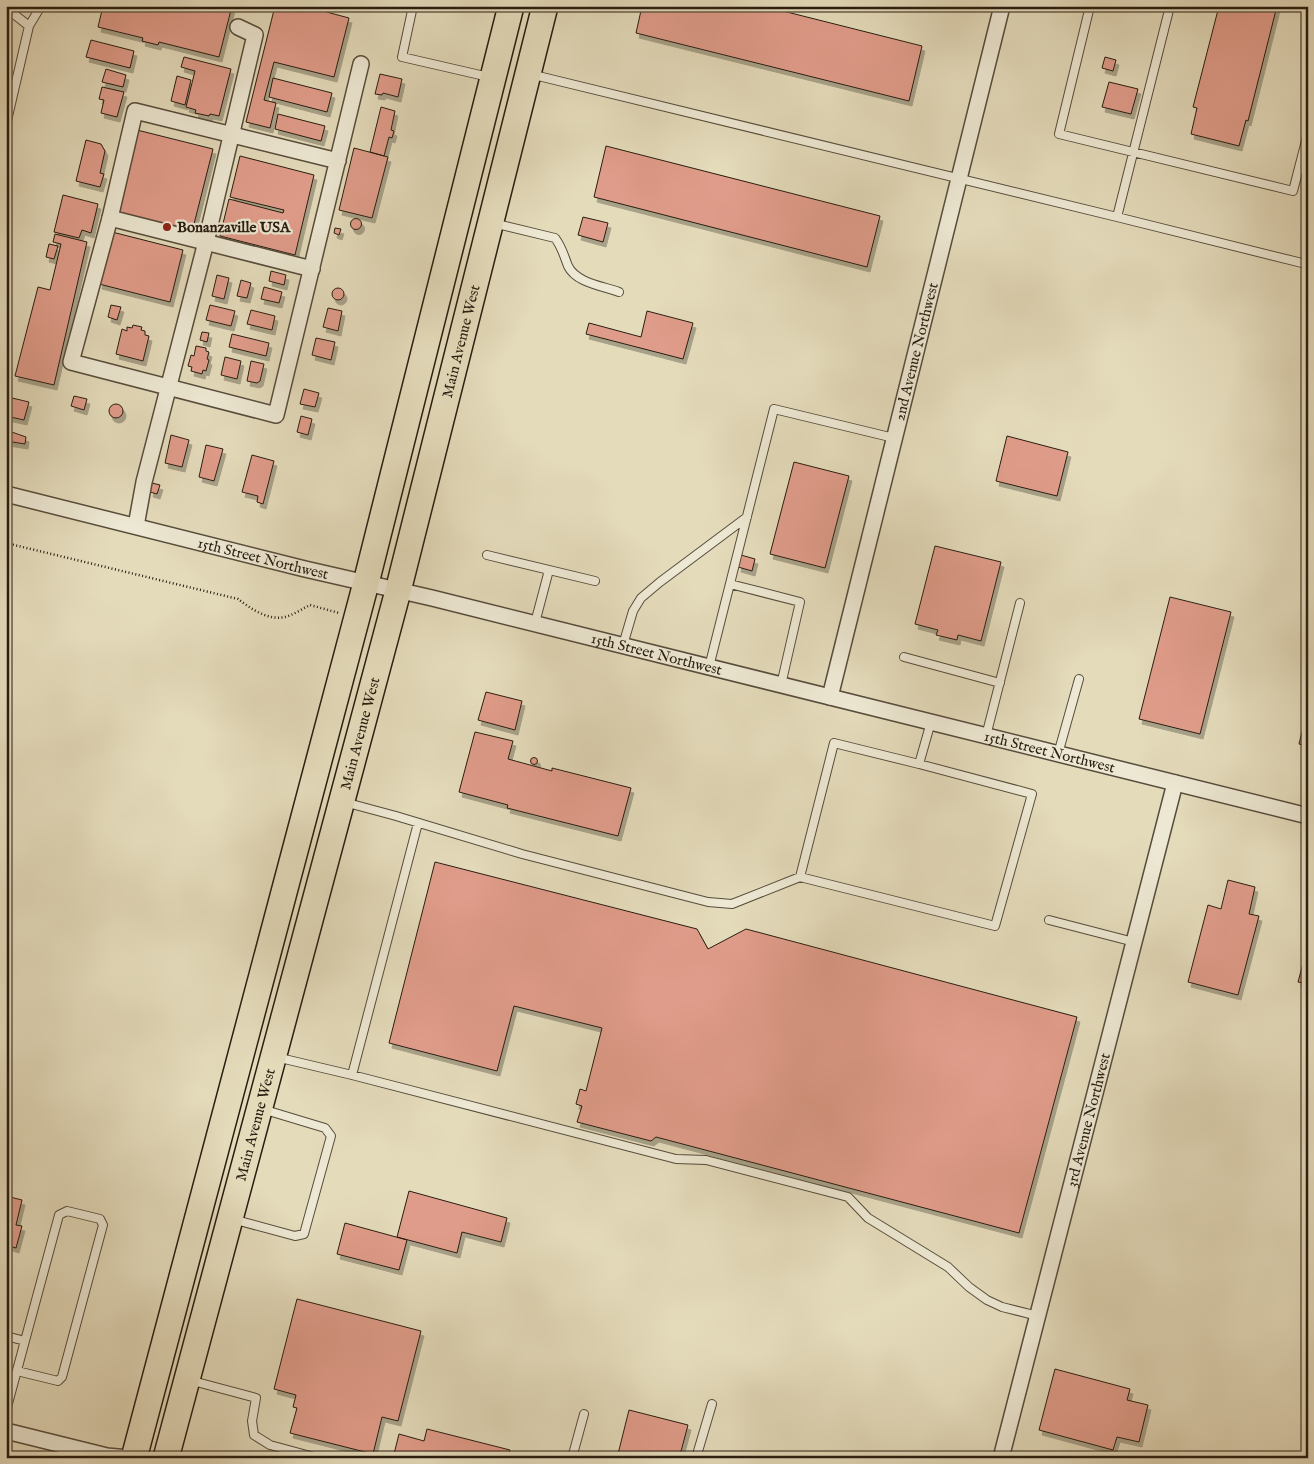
<svg xmlns="http://www.w3.org/2000/svg" width="1314" height="1464" viewBox="0 0 1314 1464" font-family="'IM FELL English',serif">
  <defs>
    <filter id="shadow"><feDropShadow dx="3" dy="5" stdDeviation="0" flood-color="#0004"/></filter>
  </defs>
  <rect width="100%" height="100%" fill="#e4dbbb"/>
  <filter id="stains"><feTurbulence type="fractalNoise" baseFrequency=".004" numOctaves="4"/><feColorMatrix values="0 0 0 0 .2 0 0 0 0 .09 0 0 0 0 .02 0 0 0 .5 -.17"/></filter>
  <radialGradient id="worn" r=".72"><stop offset=".6" stop-color="#630" stop-opacity="0"/><stop offset="1" stop-color="#630" stop-opacity=".3"/></radialGradient>
  <!-- building -->
  <path fill="#e09c8a" stroke="#281d10" filter="url(#shadow)" d="M103,6h129l-13,51 -60,-15 -1,3 -16,-4 1,-3 -45,-11z
    M275,6h29l45,12 -15,59 -60,-15 -10,38 12,3 -6,25 -24,-6z
    M642,6h121l159,40 -13,55 -273,-68z
    M1219,6h58l-29,115 -2,-1 -7,26 -48,-12 6,-26 -4,-1z
    M91,40l43,11 -4,17 -44,-11z
    M184,57l47,12 -12,47 -9,-2 -1,2 -14,-3 1,-3 -10,-3 9,-36 -14,-4z
    M1105,57l11,3 -3,11 -11,-3z
    M106,69l20,6 -3,12 -21,-5z
    M380,74l22,5 -4,18 -15,-4 -1,2 -7,-1z
    M177,76l14,4 -6,25 -14,-4z
    M273,78l59,15 -5,19 -58,-15z
    M1109,82l29,7 -7,25 -29,-7z
    M102,87l22,5 -7,25 -16,-4 3,-13 -5,-1z
    M381,107l14,4 -4,19 3,1 -2,7 -3,-1 -5,19 -14,-4z
    M278,114l47,12 -4,15 -46,-12z
    M137,130l76,19 -21,83 -76,-19z
    M86,140l15,4 4,7 -5,22 4,1 -4,13 -24,-6z
    M606,146l274,70 -13,51 -273,-70z
    M354,148l34,9 -16,61 -33,-8z
    M240,156l74,19 -19,80 -75,-19 9,-37 54,14 1,-3 -54,-13z
    M63,195l35,9 -7,29 -9,-3 -3,8 -25,-6z
    M583,217l25,6 -5,19 -25,-7z
    M350.5 224a5.5 5.5 0 1 1 11 0a5.5 5.5 0 1 1-11 0Z
    M335,228l6,1 -2,6 -5,-2z
    M112,232l71,18 -13,52 -71,-18z
    M55,234l32,8 -33,143 -39,-9 23,-89 12,3 11,-46 -8,-2z
    M49,244l9,2 -4,13 -8,-2z
    M271,271l15,4 -2,10 -15,-4z
    M217,275l12,3 -5,21 -12,-3z
    M241,280l10,3 -4,15 -10,-2z
    M264,287l18,5 -3,11 -18,-4z
    M332 294a6 6 0 1 1 12 0a6 6 0 1 1-12 0Z
    M111,305l10,2 -4,13 -9,-3z
    M210,305l25,6 -4,15 -25,-6z
    M328,308l14,3 -4,20 -15,-4z
    M251,310l24,6 -3,14 -25,-6z
    M647,311l46,12 -10,36 -97,-25 3,-11 52,14z
    M133,325l9,2 -1,3 4,1v4l4,1 -6,25 -27,-7 6,-25 5,2v-4l5,1z
    M202,332l7,1 -2,9 -7,-2z
    M232,334l37,9 -3,13 -37,-9z
    M316,338l19,4 -4,18 -19,-5z
    M196,346l10,2v3l3,1 -2,7 2,1 -3,11 -3,-1 -1,4 -11,-3 1,-4 -4,-1 3,-11 3,1z
    M225,357l16,4 -4,18 -16,-4z
    M251,361l13,3 -4,17 -3,2 -10,-2z
    M304,389l15,4 -4,14 -15,-3z
    M74,396l13,3 -3,11 -13,-4z
    M8,397l21,5 -5,18 -18,-4z
    M109 411a7 7 0 1 1 14 0a7 7 0 1 1-14 0Z
    M301,416l11,3 -4,16 -11,-3z
    M6,430l20,7 -1,7 -19,-3z
    M171,435l18,5 -7,27 -17,-4z
    M1007,436l61,16 -11,44 -61,-15z
    M206,445l17,4 -9,32 -15,-4z
    M252,455l22,6 -11,43 -6,-2 1,-6 -16,-4z
    M794,462l55,14 -24,92 -55,-14z
    M152,483l8,2 -3,9 -7,-2z
    M935,546l66,16 -20,79 -23,-6 -1,5 -21,-5 2,-5 -23,-6z
    M741,555l14,4 -3,12 -14,-4z
    M1170,597l61,15 -31,122 -61,-15z
    M486,692l36,9 -7,29 -37,-10z
    M1304,724l4,1v21l-9,-2z
    M475,732l38,9 -5,18 44,12v-3l79,20 -13,48 -111,-28 1,-3 -49,-13z
    M530.5 761a3.5 3.5 0 1 1 7 0a3.5 3.5 0 1 1-7 0Z
    M435,862l262,67 11,20 38,-20 331,88 -58,216 -363,-96 -5,4 -74,-19 5,-16 -6,-2 4,-15 6,2 16,-63 -88,-22 -17,65 -108,-28z
    M1228,880l27,7 -6,27 10,2 -21,79 -50,-13 20,-77 13,4z
    M1308,945v39l-10,-2z
    M409,1191l98,27 -6,24 -39,-10 -5,21 -60,-16z
    M6,1196l16,4 -6,25 6,1 -6,22 -10,-3z
    M345,1223l62,17 -8,30 -62,-16z
    M297,1299l124,32 -23,90 -16,-4 -9,37 -83,-21 7,-25 -4,-1 3,-12 -22,-6z
    M1055,1369l75,20 -3,11 21,5 -9,37 -22,-5 -4,13 -74,-20z
    M629,1410l59,15 -8,30 -6,-2 -1,5h-56z
    M427,1429l83,21 -2,8h-115l6,-24 25,7z"/>
  <g fill="none" stroke-linecap="round" stroke-linejoin="round">
    <!-- service casing -->
    <g stroke="#574c3b" stroke-width="10">
      <path id="service" d="M413,6l-11,51 87,20
        M1090,6l-31,128 234,57 15,-58
        M1170,6l-53,211 185,46
        M6,13l9,2 14,11 -23,99
        M29,26l12,-20
        M530,74l587,143
        M493,223l62,15c7,9 9,18 13,28 8,17 35,20 51,26
        M487,555l108,26
        M730,584l70,18 -19,83
        M535,623l14,-53
        M623,645l10,-34 8,-13 19,-16 87,-65
        M904,657l96,26
        M709,667l65,-258 120,29
        M986,736l34,-133
        M1058,754l21,-75
        M344,802l52,14 126,38 186,48 24,2 68,-27 34,-134 85,21 12,-42
        M800,877l195,49 37,-132 -113,-30
        M1049,920l85,22
        M276,1057l76,18 324,84 30,1 142,37 20,21 80,49 21,20 18,13 15,7 36,9
        M352,1075l66,-252
        M232,1219l63,17 9,-2 27,-98 -6,-8 -63,-19
        M6,1336l19,5
        M189,1380l67,18 -4,23 2,14 16,10 48,13
        M6,1411l53,-196 8,-4 33,8 3,6 -41,152 -4,4 -41,-10
        M572,1458l12,-44
        M696,1458l16,-54"/>
    </g>
    <!-- minor casing -->
    <g stroke="#574c3b" stroke-width="18">
      <g id="minor">
        <path d="M338,161l-203,-50 -25,107 -39,144 205,53 85,-351"/>
        <path d="M110,218l202,51"/>
        <path id="s1" d="M6,494l299,75 127,29 876,218"/>
        <path d="M136,526l8,-44 62,-240 49,-207 -17,-8"/>
        <path id="s2" d="M830,697l172,-691"/>
        <path d="M6,1431l101,25 21,2"/>
        <path id="s3" d="M1001,1458l174,-675"/>
      </g>
    </g>
    <!-- primary casing -->
    <g stroke="#281d10" stroke-width="28">
      <g id="primary">
        <path d="M134,1458l232,-875 145,-577"/>
        <path id="s4" d="M166,1458l232,-867 147,-585"/>
      </g>
    </g>
    <!-- path -->
    <path stroke="#281d10" stroke-width="2.5" stroke-dasharray="1 2.5" stroke-linecap="butt" d="M6,543l232,56c12,9 30,22 47,18 8,-2 17,-8 25,-12l29,8"/>
    <!-- service -->
    <use href="#service" stroke="#ede8d3" stroke-width="8"/>
    <!-- minor -->
    <use href="#minor" stroke="#ede8d3" stroke-width="15"/>
    <!-- primary -->
    <use href="#primary" stroke="#e4dbbb" stroke-width="25"/>
  </g>
  <!-- markers -->
  <circle fill="#8f2418" stroke="#ede8d3" stroke-width="2" cx="167" cy="227" r="5"/>
  <g text-anchor="middle" dominant-baseline="central" stroke-width="4.5" stroke-linejoin="round" paint-order="stroke">
    <!-- poi labels -->
    <g font-size="15" font-weight="bold" fill="#281d10" stroke="#ede8d3" text-anchor="start">
      <text x="177" y="227">Bonanzaville USA</text>
    </g>
    <!-- street labels -->
    <g font-size="15" fill="#281d10" stroke="#ede8d3">
      <text stroke="none"><textPath href="#s4" startOffset="1155">Main Avenue West</textPath></text>
      <text stroke="none"><textPath href="#s2" startOffset="356">2nd Avenue Northwest</textPath></text>
      <text stroke="none"><textPath href="#s1" startOffset="265">15th Street Northwest</textPath></text>
      <text stroke="none"><textPath href="#s1" startOffset="670">15th Street Northwest</textPath></text>
      <text stroke="none"><textPath href="#s4" startOffset="750">Main Avenue West</textPath></text>
      <text stroke="none"><textPath href="#s1" startOffset="1075">15th Street Northwest</textPath></text>
      <text stroke="none"><textPath href="#s3" startOffset="349">3rd Avenue Northwest</textPath></text>
      <text stroke="none"><textPath href="#s4" startOffset="345">Main Avenue West</textPath></text>
    </g>
  </g>
  <!-- margin -->
  <rect width="1314" height="1464" fill="none" stroke="#e4dbbb" stroke-width="25"/>
  <rect x="8" y="8" width="1299" height="1449" fill="none" stroke="#281d10" stroke-width="2.5"/>
  <rect x="12" y="12" width="1289" height="1439" fill="none" stroke="#281d10"/>
  <rect width="100%" height="100%" filter="url(#stains)"/>
  <rect width="100%" height="100%" fill="url(#worn)"/>
</svg>
